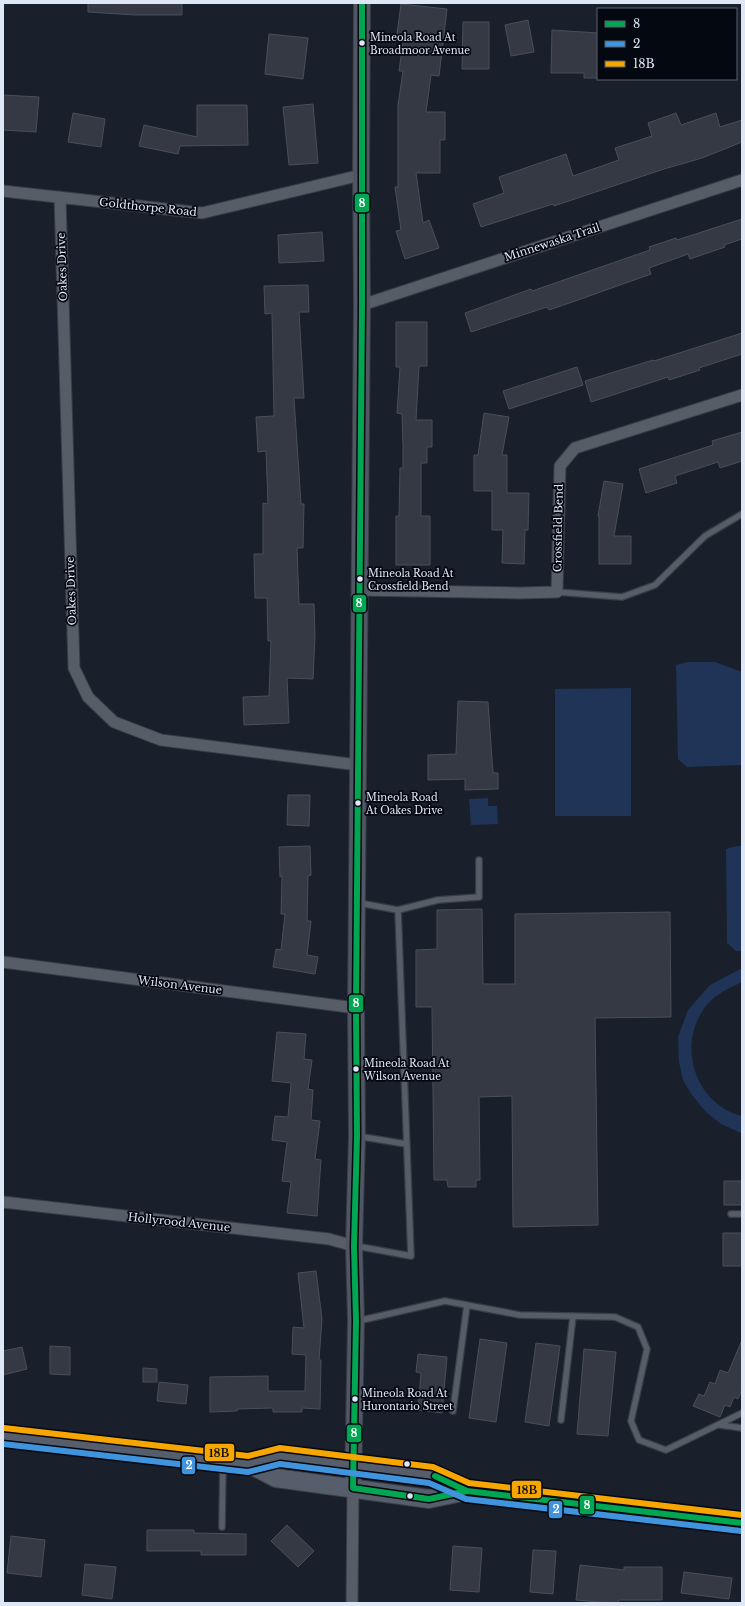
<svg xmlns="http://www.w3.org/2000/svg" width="745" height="1606" viewBox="0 0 745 1606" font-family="'Libre Baskerville',serif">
  <rect width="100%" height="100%" fill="#19202b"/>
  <!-- green -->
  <path fill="#1f3457" d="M688,662h27l27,10v93l-55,2 -9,-8 -2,-94z
    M631,688v128h-76v-127z
    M488,798v8h9l1,18 -27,1 -2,-26z
    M737,846h5v105h-6l-9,-8 -1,-94z
    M742,968v14c-15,7 -30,14 -39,28 -26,39 -6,95 39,106l-1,17 -20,-9 -15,-12 -14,-17 -9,-15 -4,-18 -1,-25 10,-27 22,-25z"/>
  <!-- building -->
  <path fill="#343943" stroke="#494f59" d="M88,3h94v12h-47l-47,-3z
    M401,4l46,5 -8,67 -8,-1 -5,37h19v28h-5v33h-24l7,50 6,-3 10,28 -34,11 -9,-28 5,-1 -6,-43h3v-82l5,-34h-4l5,-36 -7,-1z
    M528,20l6,32 -23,4 -6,-31z
    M463,22h26v47h-27z
    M552,30l46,3v45h-14v-5h-33z
    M269,34l39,4 -5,41 -38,-5z
    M3,95l36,2 -3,35 -33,-2z
    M313,104l5,59 -29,2 -6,-58z
    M197,105h50l1,40 -68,1 -2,8 -39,-8 5,-21 53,12z
    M73,113l32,6 -4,28 -33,-5z
    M676,113l5,12 35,-12 4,14 22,-7v22l-40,16 -38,11 -110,37 -1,-2 -72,23 -8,-23 31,-11 -5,-16 67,-23 7,22 46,-16 -4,-12 37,-12 -4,-13z
    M742,219v20l-18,6 1,2 -35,12 -2,-5 -39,14 2,6 -73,26 -29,10 -2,-3 -76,25 -6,-19 66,-24 1,2 118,-41 -1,-3 27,-9 1,2z
    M322,232l2,29 -45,2 -1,-28z
    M308,285l1,27h-10l5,86h-10l7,106h3l-1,44h-6l2,56h15l1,32 -2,43 -26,-1 2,45 -45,2 -1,-28 26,-1 2,-55h-3l-1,-43h-12l-1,-44h9v-51l5,1 -2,-53 -8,1 -2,-35 18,-1 -2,-103 -7,1 -1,-28z
    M396,322h31v44h-8l-3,54h16v27h-5v16h-6v53h9v49h-34v-49h3l1,-48h3v-21l-1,-33 -5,-1 3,-46h-4z
    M742,333v21l-43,14 1,2 -31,10 -1,-3 -77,25 -6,-21 68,-21 1,1z
    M577,367l6,18 -74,24 -6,-18z
    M484,413l25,4 -7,38h5v38h22l-1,37h-3l-1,34 -22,-1 1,-33h-11v-39h-18v-36h4z
    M742,432v29l-22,7 -2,-6 -43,14 2,7 -31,10 -7,-24 74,-24 -1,-4z
    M604,481l19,3 -9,52h17v28h-32v-48h-1z
    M458,701l30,1 5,71h5v16l-33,1v-11l-37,1v-25l28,-1z
    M288,795h22l-1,31 -22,-1z
    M310,846l1,29 -3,1 -1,45h4l-4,34 11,2 -3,17 -42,-7 3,-18 5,1 4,-36h-4l1,-38 -2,1 -1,-30z
    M482,909l1,75h32v-70l155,-2 1,105 -76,1 3,207 -85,2 -1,-131 -33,1 1,83h-4v7h-28l-1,-7h-13l-2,-173h-16v-57l21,-1v-39z
    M277,1032l29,2 -2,25 8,1 -4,29 5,1 -2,30 9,1 -5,38 6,1 -4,56 -30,-3 4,-31 -9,-1 5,-39 -15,-2 3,-24 13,1 3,-34 -19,-2z
    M724,1181h18v24h-18z
    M723,1233h19v33h-19z
    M316,1271l6,48 -3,41h2l-1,49 -18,-1v4h-29v-4l-36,1v2l-27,1v-35l58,-1v15h37l1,-36 -14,-1 1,-27 11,1 -6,-55z
    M480,1339l27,4 -11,79 -27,-4z
    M742,1340v50l-4,9 -4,-2 -4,10 -5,-2 -5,12 -27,-11 6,-12 5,2 6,-14 5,2 5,-14 8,3z
    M536,1343l24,3 -11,80 -24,-4z
    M50,1346l20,1v28l-20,-1z
    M22,1347l5,22 -24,6v-24z
    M584,1349l32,3 -8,84 -31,-2z
    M418,1354l29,3 -5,56 -24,-3 3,-37 -5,-1z
    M143,1368l14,1v13h-14z
    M159,1382l29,3 -2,19 -29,-3z
    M287,1525l27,26 -16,16 -27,-26z
    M147,1530h47v3l52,1v21h-45v-4h-54z
    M11,1536l34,4 -4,37 -34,-4z
    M453,1546l29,2 -3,44 -29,-2z
    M533,1550l23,1 -3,43 -23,-2z
    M85,1564l31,3 -4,32 -30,-4z
    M580,1565l44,5v-3h38v33h-43l-1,3h-9l-33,-3z
    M684,1572l48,6 -3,21 -48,-6z"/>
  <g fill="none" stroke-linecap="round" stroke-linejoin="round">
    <!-- lane casing -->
    <g stroke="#363d46" stroke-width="8">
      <path id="lane" d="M557,592l65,5 33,-12 50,-49 37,-22
        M398,910l40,-10 41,-3v-37
        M357,1136l49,8
        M731,1214h11
        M356,1246l55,10 -13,-346 -39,-7
        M358,1321l87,-20 75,14 95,2 23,10 9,22 -16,72 8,19 27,10 76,-37
        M453,1411l14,-106
        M561,1420l12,-104
        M720,1425l22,3
        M222,1527l1,-64"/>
    </g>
    <!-- street casing -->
    <g stroke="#363d46" stroke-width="13">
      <path id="street" d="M3,191l199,22 159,-38
        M60,197l14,471 14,29 26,25 47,18 197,25
        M362,305l380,-125
        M359,590l161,3 37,-1 3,-126 15,-18 167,-53
        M3,962l353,46
        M3,1202l326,37 25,7
        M352,1603l1,-115"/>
    </g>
    <!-- secondary casing -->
    <g stroke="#363d46" stroke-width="18">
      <path id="secondary" d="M353,1488l3,-167 -2,-75 3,-110 -1,-128 6,-703 -1,-130 1,-172"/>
    </g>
    <!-- primary casing -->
    <g stroke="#363d46" stroke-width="20">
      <path id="primary" d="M3,1436l246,28 30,-8 152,19 36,16 275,32
        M249,1464l27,14 153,21 38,-8"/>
    </g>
    <!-- lane -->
    <use href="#lane" stroke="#575d66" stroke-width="5.5"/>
    <!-- street -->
    <use href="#street" stroke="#575d66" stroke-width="11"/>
    <!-- secondary -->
    <use href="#secondary" stroke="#505762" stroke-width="16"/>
    <!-- primary -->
    <use href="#primary" stroke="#565e6b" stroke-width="18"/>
    <!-- bus-1 casing -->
    <g stroke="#040811" stroke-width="9">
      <path id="bus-1" d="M362,3v302l-6,703 1,128 -3,110 2,75 -3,167 76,11 38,-8
        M435,1476l32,15 275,32"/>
    </g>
    <!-- bus-2 casing -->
    <g stroke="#040811" stroke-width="9">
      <path id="bus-2" d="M3,1444l245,28 32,-8 149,19 37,16 275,32"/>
    </g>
    <!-- bus-3 casing -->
    <g stroke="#040811" stroke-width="9">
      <path id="bus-3" d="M4,1428l244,28 32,-8 153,19 36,16 273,32"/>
    </g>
    <!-- bus-1 -->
    <use href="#bus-1" stroke="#00a651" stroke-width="6"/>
    <!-- bus-2 -->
    <use href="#bus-2" stroke="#4094de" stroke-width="6"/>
    <!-- bus-3 -->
    <use href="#bus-3" stroke="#f7a600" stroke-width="6"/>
  </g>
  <!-- markers -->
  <g fill="#dee7f6" stroke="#040811" stroke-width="1.5">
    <circle cx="362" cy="43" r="3.5"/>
    <circle cx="360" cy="579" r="3.5"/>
    <circle cx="358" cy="803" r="3.5"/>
    <circle cx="356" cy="1069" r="3.5"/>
    <circle cx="355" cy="1399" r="3.5"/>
    <circle cx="407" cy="1464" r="3.5"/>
    <circle cx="410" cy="1496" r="3.5"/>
  </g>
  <g text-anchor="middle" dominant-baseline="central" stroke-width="3.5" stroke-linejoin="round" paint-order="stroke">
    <!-- bus labels -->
    <g font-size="10" fill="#dee7f6" stroke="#040811" text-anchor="start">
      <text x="370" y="37">Mineola Road At<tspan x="370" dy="13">Broadmoor Avenue</tspan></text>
      <text x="368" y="573">Mineola Road At<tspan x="368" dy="13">Crossfield Bend</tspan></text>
      <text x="366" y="797">Mineola Road<tspan x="366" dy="13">At Oakes Drive</tspan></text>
      <text x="364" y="1063">Mineola Road At<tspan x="364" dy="13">Wilson Avenue</tspan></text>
      <text x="362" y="1393">Mineola Road At<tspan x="362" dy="13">Hurontario Street</tspan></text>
    </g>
    <!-- street labels -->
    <g font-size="11" fill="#dee7f6" stroke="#040811">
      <text transform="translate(148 207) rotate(6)">Goldthorpe Road</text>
      <text transform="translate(552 242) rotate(-18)">Minnewaska Trail</text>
      <text transform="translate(62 267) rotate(-92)">Oakes Drive</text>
      <text transform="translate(558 528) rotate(-89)">Crossfield Bend</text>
      <text transform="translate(71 591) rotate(-92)">Oakes Drive</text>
      <text transform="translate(180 985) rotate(7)">Wilson Avenue</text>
      <text transform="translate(179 1222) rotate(6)">Hollyrood Avenue</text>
    </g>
  </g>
  <g stroke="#040811" stroke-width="1.5">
    <rect x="354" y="193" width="16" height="20" rx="4" fill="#00a651"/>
    <rect x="352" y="594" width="15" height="19" rx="4" fill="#00a651"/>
    <rect x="348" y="994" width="16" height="19" rx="4" fill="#00a651"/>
    <rect x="346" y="1424" width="16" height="19" rx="4" fill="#00a651"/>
    <rect x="204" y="1443" width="31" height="19" rx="4" fill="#f7a600"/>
    <rect x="181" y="1456" width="15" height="19" rx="4" fill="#4094de"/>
    <rect x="511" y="1480" width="31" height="19" rx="4" fill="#f7a600"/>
    <rect x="579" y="1495" width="16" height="20" rx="4" fill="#00a651"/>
    <rect x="548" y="1500" width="15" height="19" rx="4" fill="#4094de"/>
  </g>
  <g font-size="11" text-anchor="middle" font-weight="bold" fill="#fff">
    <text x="362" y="207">8</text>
    <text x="359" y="607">8</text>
    <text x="356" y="1007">8</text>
    <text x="354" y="1437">8</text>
    <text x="189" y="1469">2</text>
    <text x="587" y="1509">8</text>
    <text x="556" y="1513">2</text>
  </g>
  <g font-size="11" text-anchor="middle" font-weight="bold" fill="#111">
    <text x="219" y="1457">18B</text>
    <text x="527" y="1494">18B</text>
  </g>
  <!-- border -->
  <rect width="745" height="1606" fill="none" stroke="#dee7f6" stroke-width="8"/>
  <!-- legend -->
  <rect x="597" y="8" width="140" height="72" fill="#040811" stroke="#5b616d"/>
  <rect x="605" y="21" width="20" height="6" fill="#00a651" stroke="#5b616d"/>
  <text x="633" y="28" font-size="12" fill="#dee7f6">8</text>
  <rect x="605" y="41" width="20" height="6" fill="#4094de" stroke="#5b616d"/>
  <text x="633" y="48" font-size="12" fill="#dee7f6">2</text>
  <rect x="605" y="61" width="20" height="6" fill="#f7a600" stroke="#5b616d"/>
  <text x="633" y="68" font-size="12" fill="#dee7f6">18B</text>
</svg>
